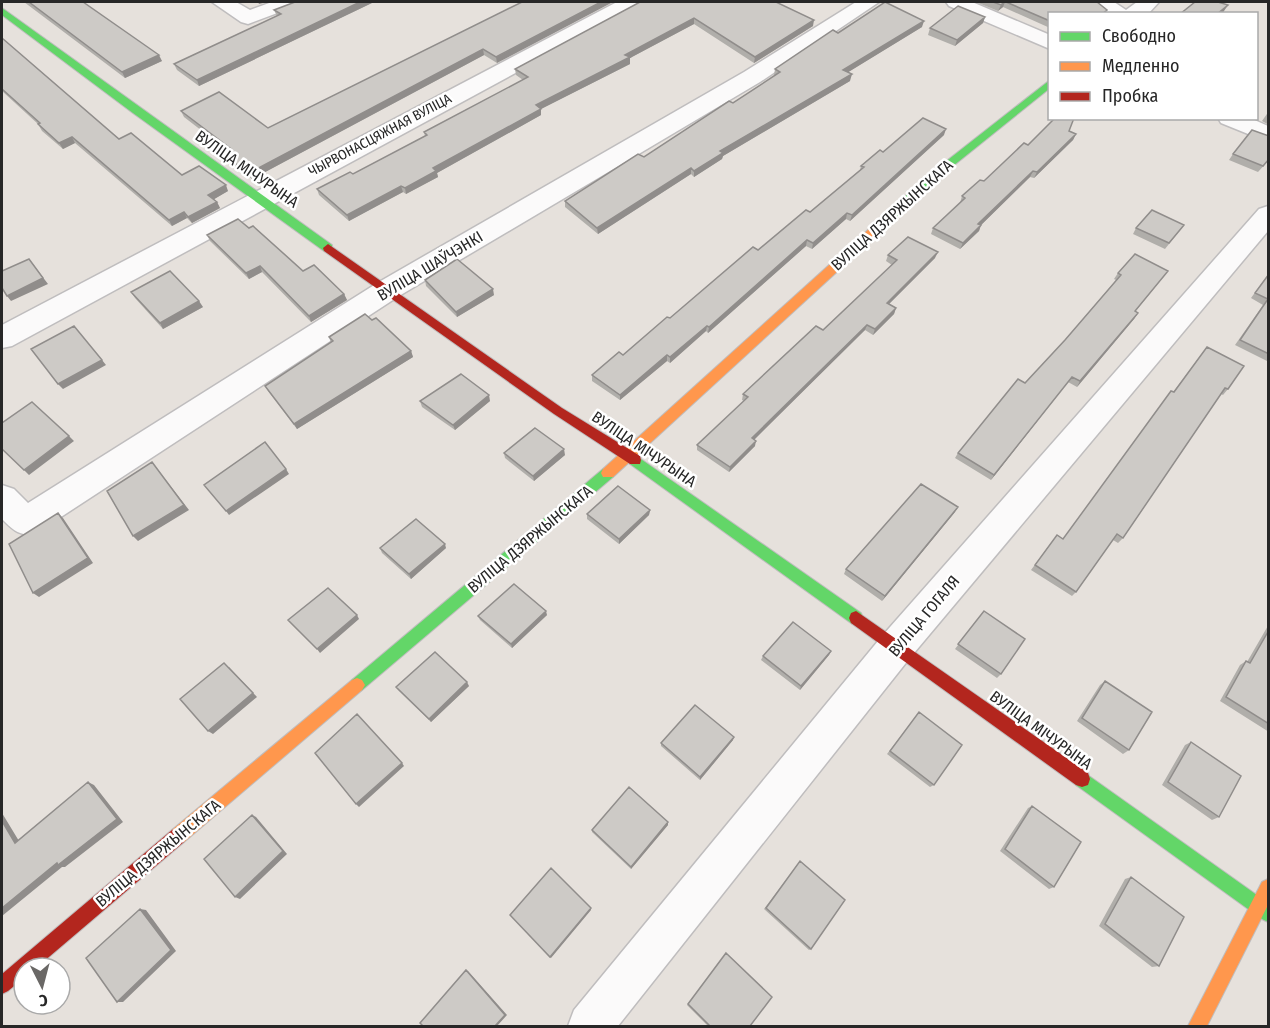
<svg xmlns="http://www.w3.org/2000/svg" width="1270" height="1028" viewBox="0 0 1270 1028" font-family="'Fira Sans Condensed',sans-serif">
  <rect width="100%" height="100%" fill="#e6e1dc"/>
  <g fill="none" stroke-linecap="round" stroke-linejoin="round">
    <!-- street casing -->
    <g stroke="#bfbdbe" stroke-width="3">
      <path id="street" d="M212,2h24l14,8 22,-8h27l-3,4 -48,18 -7,-2z
        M617,2h25l-3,4 -627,340 -10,2v-23z
        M856,2h23l-119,80 -361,214 -361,236c-17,6 -24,-1 -36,-13v-34l12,4 14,14 351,-221 365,-210z
        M946,2h26l78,33v14l-101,-43z
        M1091,2h23l12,8 11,-8h22l-11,12h-44z
        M1218,118h32l18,8v16l-47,-19z
        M1268,206v25l-359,428 -291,367h-50l6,-16 309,-375 376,-426z"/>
    </g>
    <!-- fast casing -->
    <g stroke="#bfbdbe" stroke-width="2">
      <path id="fast" d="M2,8l330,237v6h-8l-191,-138 -131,-98z
        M1050,80v8l-112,90 -51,48h-8v-6l51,-46z
        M635,455l226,158 2,5 -2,5 -5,2 -5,-2 -221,-159 -1,-4 1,-4z
        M608,468l5,1 2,4 -2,4 -251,213 -5,2 -5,-2 -3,-5 3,-5 251,-211z
        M1082,771l186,132v19l-6,-3 -186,-134 -2,-6 2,-6z"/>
    </g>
    <!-- slow casing -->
    <g stroke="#bfbdbe" stroke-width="2">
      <path id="slow" d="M883,219l5,4 -1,3 -274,251h-10l-2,-4 2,-4 276,-249z
        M357,678l5,2 3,5 -3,5 -178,152 -6,2 -6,-2 -2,-6 2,-6 180,-150z
        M1268,879v26l-61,121h-19l74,-144z"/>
    </g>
    <!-- jam casing -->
    <g stroke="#bfbdbe" stroke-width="2">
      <path id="jam" d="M328,244l234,164 78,48 1,4 -1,4h-10l-76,-50 -230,-163 -1,-3z
        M856,611l232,162 2,6 -2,6 -6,2 -6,-2 -225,-162 -2,-5 2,-5z
        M178,828l6,2 2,6 -2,6 -148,126h-12v10l-16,13 -6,3v-20l170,-144z"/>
    </g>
    <!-- street -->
    <use href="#street" fill="#fbfafa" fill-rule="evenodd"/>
    <!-- fast -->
    <use href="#fast" fill="#63d668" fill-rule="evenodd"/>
    <!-- slow -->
    <use href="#slow" fill="#ff974d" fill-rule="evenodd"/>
    <!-- jam -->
    <use href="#jam" fill="#b3261e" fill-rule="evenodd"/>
  </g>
  <!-- wall -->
  <path fill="#b0aeaa" d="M24,2h59l79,59 -37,17z
    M295,2h79l-175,84 -22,-16 -3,-6 103,-48 -3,-6z
    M522,2l-25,61 -13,-8 -232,124 -27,-19 -3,-6 6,-3 -44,-34 -3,-6 87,17z
    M640,2l173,24 -59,37 -60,-39 -64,34v6l-89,45v6l-104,58 1,4 -32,17 -3,-2 -54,29 -30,-26 -2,-6 36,-15 72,-38 -1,-4 99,-52 -7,-5 -1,-6z
    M976,2h121l10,8 -2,4h-55v14l-47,-21 -5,4z
    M985,17l-2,6 -28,23 -27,-11 2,-7z
    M922,27l-74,45 2,9 -127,75 -1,3 -28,18 -3,-3 -93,60 -33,-27v-6l79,-44 89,-54 42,-27 -1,-1 1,-6 63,-36z
    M2,38l117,101 63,36 46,16 -14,8 3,3 3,6 -28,15 -5,-5 -15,8 -97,-83 -12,6 -21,-18 -4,-7 -36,-33z
    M1269,111v14l-7,-4z
    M1069,131l7,3 -3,6 -39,38 -4,-1 -49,48 -2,6 -19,18 -29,-15 2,-6 27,-25 2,-7 22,-15 44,-36z
    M944,135l-94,86 -4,-2 -34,30 -6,-3 -98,87 -2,-2 -36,32 -3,-2 -47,39 -28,-19v-6l31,-20 135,-105 52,-38 50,-42 1,-4 22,-14z
    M1269,136v24l-11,12 -29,-12 4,-6z
    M1184,225l-19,24 -32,-15 3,-6z
    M207,235l96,36 41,23 3,6 -36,22 -49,-50 -13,7 -39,-38z
    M888,255l47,3 -46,46 7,4 -2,6 -21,21 -8,-5 -111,109 1,7 -26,26 -32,-22v-5l47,-44 -2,-1 1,-6 80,-64 69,-65 -6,-4z
    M1118,273l46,3 -29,36 3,1 -4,6 -57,68 -9,-5 -77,98 -36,-22 3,-5 67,-70 40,-43 51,-60 -2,-1z
    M1269,273v89l-34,-17 28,-40 -12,-7z
    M425,280l69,15 -37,22 -31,-31z
    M131,292l72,15 -40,22 -28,-31z
    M372,320l39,31 2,6 -116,72 -29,-38 -3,-5 66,-43 -2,-6z
    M1207,347l21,42 -5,6 -2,-1 -98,144 -5,5 -5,-3 -37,52 -4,4 -41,-26 26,-35 6,4z
    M420,401h70l-35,29 -33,-23z
    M504,453l61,2 -31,26 -29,-23z
    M650,510l-1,5 -30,29 -32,-25v-5z
    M955,512l-73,89 -38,-27 2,-5z
    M380,548h66l-35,31 -29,-26z
    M984,611l17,63 -4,4 -42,-29z
    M547,615l-35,33 -32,-28 -2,-4z
    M1269,624v108l-49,-31 20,-36 6,-4 1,1z
    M831,651l-2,4 -29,35 -39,-30 2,-4z
    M1105,681l24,69 -6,4 -46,-33 23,-36z
    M469,686l-38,36 -32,-31 -3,-4z
    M919,712l15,73 -4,2 -43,-33z
    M733,740l-33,40 -39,-34v-3z
    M1191,742l28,75 -7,3 -50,-35 23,-40z
    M1032,806l22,81 -5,2 -49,-38 28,-43z
    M668,825l-37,44 -39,-37v-2z
    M800,861l11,88 -2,1 -45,-41z
    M1131,877l28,89 -7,1 -53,-41 26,-47z
    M726,953l24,73h-42l-21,-21z"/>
  <!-- shaded-wall -->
  <path fill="#908d8b" d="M258,2h9l-8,2z
    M360,2h14l-175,84 -2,-6z
    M601,2h12l-116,61 -1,-6z
    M1005,2l-2,5 -5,4 3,-6z
    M1228,5l-6,9h-5z
    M985,17l-2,6 -28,23 2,-6z
    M694,18v6l-64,34v6l-89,45v6l-104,58 1,4 -32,17 -1,-6 28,-20 103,-63 89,-50z
    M814,20l-1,6 -59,37 1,-6z
    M924,21l-2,6 -80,49 1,-6z
    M483,49l1,6 -232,124 -3,-6z
    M159,55l3,6 -37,17 -3,-6z
    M852,74l-2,7 -127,75 -1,3 -28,18v-6l26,-20z
    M946,129l-2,6 -94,86 2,-6z
    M1076,134l-3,6 -39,38 3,-6z
    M72,137l3,6 -12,6 -4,-6z
    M691,168v6l-93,60 -1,-6z
    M1033,171l-3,6 -54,53 2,-6z
    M226,185l2,6 -17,10 -3,-6z
    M401,186l2,6 -54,29 -2,-6z
    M217,202l3,6 -28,15 -4,-6z
    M184,212l3,6 -15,8 -3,-6z
    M847,213l-1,6 -34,30 1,-6z
    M981,225l-2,6 -19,18 3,-6z
    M807,240l-1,6 -98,87 1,-6z
    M938,252l-3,6 -50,50 2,-5z
    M29,259l19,25 -37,17 -4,-5z
    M260,266l2,6 -13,7 -3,-6z
    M493,289l1,6 -37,22 -1,-5z
    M344,294l3,6 -36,22 -2,-6z
    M199,301l4,6 -40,22 -3,-6z
    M896,308l-2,6 -21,21 2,-6z
    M1138,313l-4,6 -57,68 3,-6z
    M867,325l-2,5 -114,113 1,-5z
    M707,326l-1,5 -36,32v-6z
    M411,351l2,6 -116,72 -3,-5z
    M667,355v6l-47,39v-5z
    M102,360l4,5 -43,24 -5,-5z
    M1072,377l-4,5 -77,98 3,-5z
    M489,395l1,6 -35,29 -2,-5z
    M69,436l5,5 -45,34 -5,-5z
    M756,441l-1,5 -26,26 1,-5z
    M564,449l1,6 -31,26 -1,-5z
    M152,462l37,48 -51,31 -5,-5z
    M286,469l3,5 -60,41 -3,-4z
    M958,507l-3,5 -73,89 3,-5z
    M650,510l-1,5 -30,29v-5z
    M58,513l5,5 30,45 -54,34 -6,-4z
    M445,544l1,4 -35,31 -2,-5z
    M546,611l1,4 -35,33 -1,-4z
    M357,615l2,4 -39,34 -3,-4z
    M831,651l-2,4 -29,35 1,-4z
    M229,667l28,30 -44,37 -5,-3z
    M467,682l2,4 -38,36 -2,-3z
    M734,737l-1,3 -33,40v-3z
    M402,763l2,3 -45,41 -3,-3z
    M88,782l6,3 29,37 -58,45h-3l-60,49v-8z
    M2,813l20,33 -7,-3 -13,-22z
    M252,815l4,2 31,37 -47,45 -5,-2z
    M668,822v3l-37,44v-2z
    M591,908v2l-40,48 -1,-1z
    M140,909l6,1 30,41 -53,51h-6z
    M466,970l2,1 39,44 -10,11h-2z"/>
  <!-- building -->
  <path fill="#cdcac6" stroke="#908d8b" stroke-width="1.5" d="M29,2h54l76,53 -37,17z
    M295,2h65l-163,78 -23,-16 107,-50 -7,-4z
    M522,2h79l-105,55 -13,-8 -234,124 -27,-19 9,-5 -50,-38 38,-19 49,36z
    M640,2h136l38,18 -59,37 -61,-39 -69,37 5,2 -94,48 5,4 -108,59 3,3 -31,17 -4,-2 -54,29 -30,-26 33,-17 3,2 74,-39 -3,-3 104,-55 -13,-8z
    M885,2l39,19 -81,49 9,4 -132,77 3,2 -29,18 -3,-3 -94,60 -32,-27 73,-47 6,3 85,-56 4,2 47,-31 -5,-3 58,-39 5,3z
    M993,2h11l-3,3z
    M1006,2h91l10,8 -5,4h-52v7z
    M1195,2h23l10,3 -11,9h-37z
    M958,6l27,11 -28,23 -27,-12z
    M2,38l117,101 12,-6 51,42 17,-9 27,19 -18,10 9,7 -29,15 -4,-5 -15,8 -97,-83 -13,6 -21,-19 2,-1 -38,-34z
    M923,118l23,11 -94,86 -5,-2 -34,30 -6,-3 -98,87 -2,-1 -37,31 -3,-2 -47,40 -28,-20 27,-23 4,3 44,-38 3,1 83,-71 5,3 48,-40 4,2 54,-45 -3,-1 19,-16 3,2z
    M1055,118h19l-5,13 7,3 -39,38 -4,-1 -55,53 3,1 -18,18 -30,-15 32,-30 -3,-2 18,-16 4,1 40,-38 4,2z
    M1252,130l17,6v23l-6,7 -30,-12z
    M1152,210l32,15 -15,18 -33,-15z
    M238,219l11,9 4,-2 50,45 11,-6 30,29 -35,22 -49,-50 -14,7 -39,-38z
    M908,237l30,15 -51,51 9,5 -21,21 -8,-4 -115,113 4,3 -26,26 -33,-22 51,-48 -5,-3 73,-68 7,4 74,-70 -9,-5z
    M1135,254l33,17 -33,40 3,2 -58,68 -8,-4 -78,98 -36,-22 60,-74 7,4 40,-43 56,-65 -3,-2z
    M29,259l14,19 -36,18 -5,-8v-17z
    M457,259l36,30 -37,23 -31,-32z
    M170,271l29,30 -39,22 -29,-31z
    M1269,274v80l-29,-14 28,-41 -13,-6z
    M365,314l7,6 4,-2 35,33 -117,73 -29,-38 68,-45 -4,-4z
    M74,326l28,34 -44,24 -27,-35z
    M1207,347l37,19 -16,23 -3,-1 -102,150 -6,-4 -41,58 -41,-27 22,-30 6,4 108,-148 3,1z
    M461,374l28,21 -36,30 -33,-24z
    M32,402l37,34 -45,34 -22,-21v-26z
    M535,428l29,21 -31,27 -29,-23z
    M265,442l21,27 -60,42 -22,-26z
    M152,462l32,43 -51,31 -26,-45z
    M921,484l37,23 -73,89 -39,-27z
    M618,486l32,24 -31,29 -32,-25z
    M58,513l30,45 -55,35 -24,-49z
    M416,519l29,25 -36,30 -29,-26z
    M514,584l32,27 -35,33 -33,-28z
    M328,588l29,27 -40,34 -29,-29z
    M984,611l41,28 -24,35 -43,-30z
    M793,622l38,29 -30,35 -38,-30z
    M1269,630v94l-43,-27 20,-36 4,2z
    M435,652l32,30 -38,37 -33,-32z
    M224,663l29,30 -45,38 -28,-32z
    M1105,681l47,31 -23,38 -47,-32z
    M695,705l39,32 -34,40 -39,-34z
    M919,712l43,33 -28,40 -44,-34z
    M357,714l45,49 -46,41 -41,-51z
    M1191,742l50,34 -22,41 -51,-35z
    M88,782l29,37 -59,46 -1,-2 -55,45v-87l13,22z
    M629,787l39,35 -37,45 -39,-37z
    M1032,806l49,36 -27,45 -49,-38z
    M252,815l31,36 -48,46 -31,-38z
    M800,861l45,39 -34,49 -45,-41z
    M551,868l40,40 -41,49 -40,-42z
    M1131,877l53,40 -25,49 -54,-42z
    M140,909l31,41 -54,52 -31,-44z
    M726,953l46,44 -22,29h-40l-22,-22z
    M466,970l39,45 -10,11h-72l-3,-3z"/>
  <g text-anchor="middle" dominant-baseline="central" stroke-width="5" stroke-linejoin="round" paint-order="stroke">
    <!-- far-street labels -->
    <g font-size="14" fill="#272727" stroke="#fff">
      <text transform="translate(380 135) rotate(-28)">ЧЫРВОНАСЦЯЖНАЯ ВУЛІЦА</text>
    </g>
    <!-- street labels -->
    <g font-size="16" fill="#272727" stroke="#fff">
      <text transform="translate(247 169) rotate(35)">ВУЛІЦА МІЧУРЫНА</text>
      <text transform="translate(892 215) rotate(-42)">ВУЛІЦА ДЗЯРЖЫНСКАГА</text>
      <text transform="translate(430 266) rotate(-31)">ВУЛІЦА ШАЎЧЭНКІ</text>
      <text transform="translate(644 449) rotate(34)">ВУЛІЦА МІЧУРЫНА</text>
      <text transform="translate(530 539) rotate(-40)">ВУЛІЦА ДЗЯРЖЫНСКАГА</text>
      <text transform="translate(924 616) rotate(-50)">ВУЛІЦА ГОГАЛЯ</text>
      <text transform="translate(1041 730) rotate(36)">ВУЛІЦА МІЧУРЫНА</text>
      <text transform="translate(158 853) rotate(-40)">ВУЛІЦА ДЗЯРЖЫНСКАГА</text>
    </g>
  </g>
  <!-- border -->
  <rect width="1270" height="1028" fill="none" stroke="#272727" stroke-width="6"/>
  <!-- legend -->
  <rect x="1048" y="12" width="210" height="108" fill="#ffffff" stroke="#a9a9a9" stroke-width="1.5"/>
  <rect x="1060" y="32" width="30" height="9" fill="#63d668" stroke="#a9a9a9" stroke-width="1.5"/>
  <text x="1102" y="42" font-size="18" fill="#272727">Свободно</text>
  <rect x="1060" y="62" width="30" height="9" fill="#ff974d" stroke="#a9a9a9" stroke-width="1.5"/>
  <text x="1102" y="72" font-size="18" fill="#272727">Медленно</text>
  <rect x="1060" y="92" width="30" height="9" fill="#b3261e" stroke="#a9a9a9" stroke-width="1.5"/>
  <text x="1102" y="102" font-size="18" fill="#272727">Пробка</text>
  <!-- north arrow -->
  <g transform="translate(42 986) rotate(174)"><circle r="28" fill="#ffffff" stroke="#a9a9a9" stroke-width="1.5"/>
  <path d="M0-4.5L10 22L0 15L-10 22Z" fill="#6a6866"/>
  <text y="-9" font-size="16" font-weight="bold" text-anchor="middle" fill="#272727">С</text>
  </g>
</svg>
